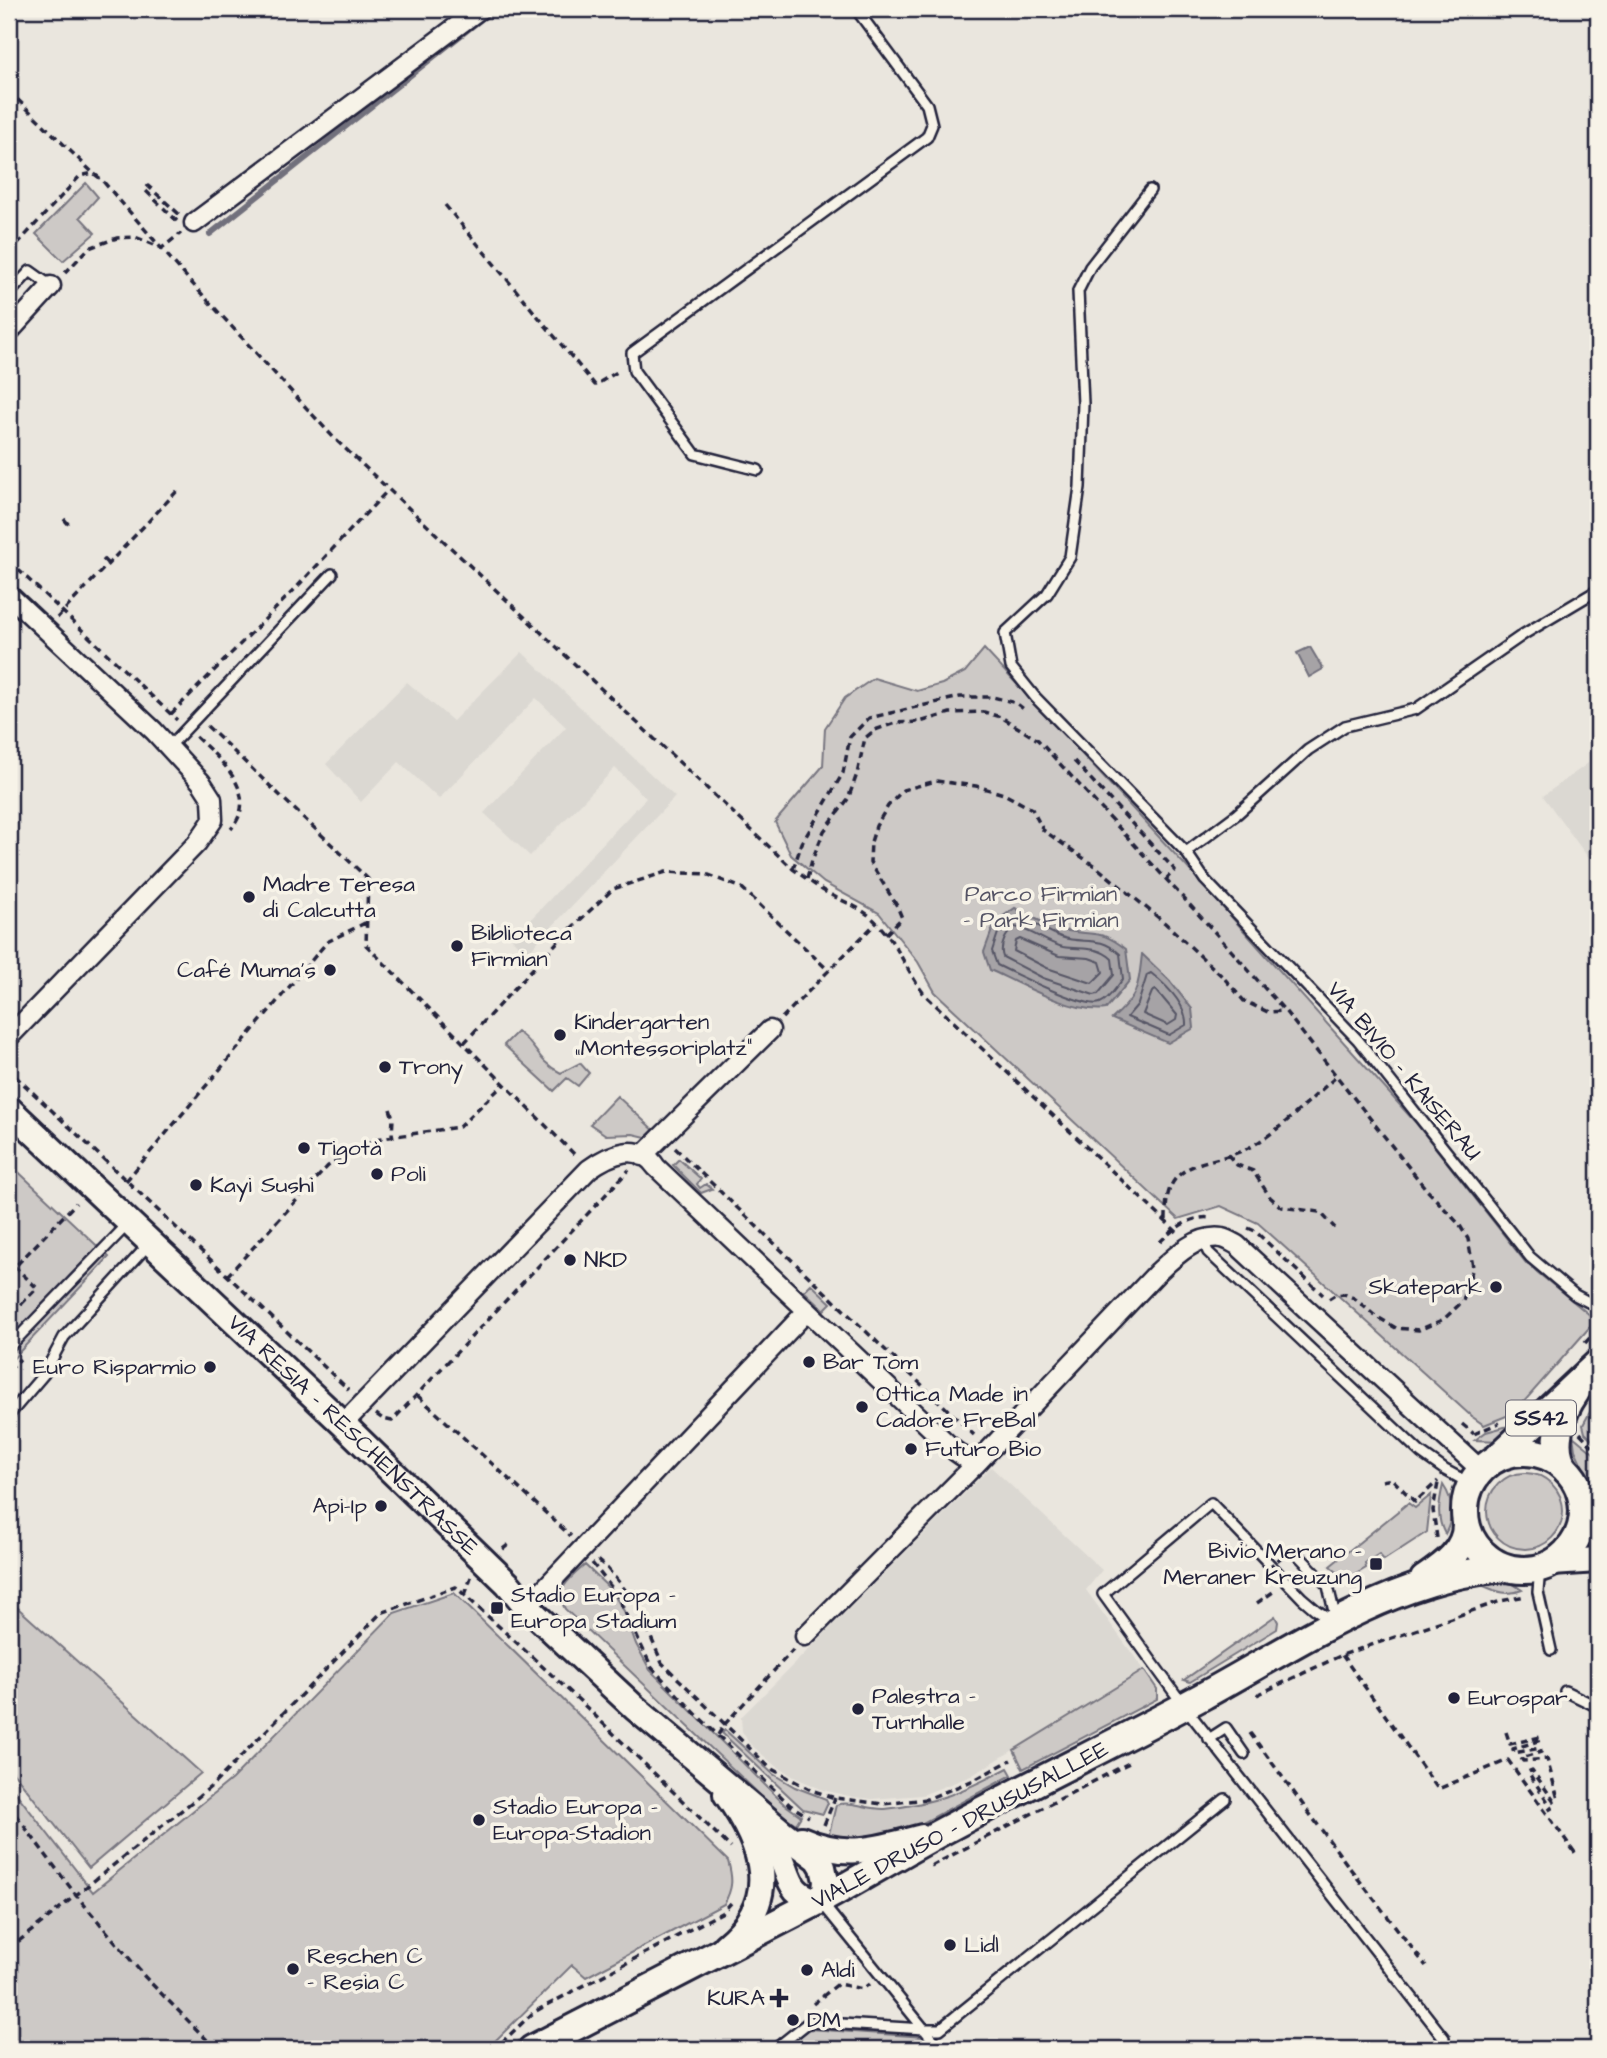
<svg xmlns="http://www.w3.org/2000/svg" width="1607" height="2058" viewBox="0 0 1607 2058" font-family="'Architects Daughter',sans-serif">
  <rect width="100%" height="100%" fill="#eae6de"/>
  <filter id="ink" filterUnits="userSpaceOnUse"><feTurbulence type="fractalNoise" baseFrequency=".0143" numOctaves="2"/><feDisplacementMap in="SourceGraphic" scale="14" xChannelSelector="R" yChannelSelector="G"/><feConvolveMatrix kernelMatrix="1 2 1 2 8 2 1 2 1" color-interpolation-filters="sRGB"/></filter>
  <g filter="url(#ink)">
    <!-- built -->
    <path fill="#dbd8d2" d="M522,652l153,145 -148,156 -15,-14 134,-141 -31,-30 -85,88 -46,-43 82,-86 -30,-29 -97,101 -40,-37 -38,40 -35,-38 81,-82 46,39z
      M1598,756v115l-55,-75z
      M991,1467l111,103 -16,20 58,80 -173,106 -49,19 -50,4 -19,-2 -30,-7 -29,-13 -22,-14 -23,-20 -7,-12 -1,-14z"/>
    <!-- green -->
    <path fill="#cdc9c6" stroke="#787680" stroke-width="2" d="M86,183l12,14 -18,20 15,16 -32,28 -27,-27z
      M984,649l201,216 230,257 111,141 70,57 -82,93 -30,12 -13,-9 -213,-193 -37,-17 -43,13 -243,-227 -17,-30 -39,-49 -55,-30 -33,-28 -16,-33 48,-56 2,-38 20,-30 29,-20 43,13 25,-7 23,-12z
      M517,1032c19,11 19,29 44,41l19,-10 9,10 -11,13 -11,-8 -13,13 -50,-46z
      M617,1096l41,38 -8,4 -17,-4 -27,1 -16,-11z
      M679,1159l22,20 -4,5 3,4 6,-4 6,5 -11,4 -28,-28z
      M9,1163l100,94 -100,106z
      M811,1284l20,19 -7,7 -20,-19z
      M1598,1397v48l-13,-12 -2,-8z
      M1508,1426h10l-17,15 -26,-1 11,-8z
      M1573,1436l23,19 2,6v38l-23,-49z
      M1487 1511a38 38 0 1 1 76 0a38 38 0 1 1-76 0Z
      M1443,1485c11,16 11,32 2,49 -9,-16 -6,-32 -2,-49z
      M1431,1495l-4,37 -43,28 -5,-6 -14,9 1,5 -20,12 -16,-14 78,-63 7,5z
      M585,1565l26,25 13,21 12,33 14,26 134,134 17,12 -5,8 -17,-11 -214,-204c-11,-20 5,-31 20,-44z
      M1501,1582l12,2 9,6c-14,6 -25,2 -38,-4z
      M454,1593l274,268c5,18 5,27 -4,43l-138,73 -14,-12 -81,80 -7,4h-475v-265l84,108 139,-113 162,-166z
      M9,1600l192,173 -112,95 -80,-101z
      M1275,1616l3,6 -1,7 -87,53 -6,-2z
      M1144,1670l13,19v10l-134,70 -9,-19z
      M725,1730l48,44 22,13 31,12 2,4 -5,11 -20,-5 -81,-76z
      M1008,1768l4,7 -104,56 -24,7h-56l8,-33c15,-5 33,5 49,4 50,-5 79,-18 123,-41z
      M809,2029l116,8 10,12h-150z"/>
    <!-- water -->
    <path fill="#a6a3a6" stroke="#716f7b" stroke-width="2" d="M1310,647l13,22 -14,8 -12,-24z
      M1015,908c16,8 35,20 53,23 28,5 32,-2 58,18l4,31 -24,29c-32,5 -86,-25 -116,-39l-6,-18 11,-30z
      M1142,954l27,26 23,29 2,19 -26,15 -56,-24c26,-23 26,-30 30,-65z"/>
    <g fill="none" stroke-linecap="round" stroke-linejoin="round">
      <!-- shore -->
      <path stroke="#575666" stroke-width="2" d="M1014,917c16,2 32,14 47,20 23,8 37,-3 59,17l3,25c-6,7 -14,21 -23,24 -14,6 -87,-30 -103,-38l-5,-14 8,-24z
        M1015,927c17,3 31,16 48,20 18,3 34,-2 49,12l2,16 -16,19 -4,1 -51,-17 -40,-21c-4,-11 3,-24 12,-30z
        M1020,939l39,17 30,2 11,4 3,10 -11,11 -45,-15 -33,-17 2,-10z
        M1151,973c15,12 36,32 35,52l-17,10 -42,-18 11,-13 9,-29z
        M1156,990l21,25 -1,5 -8,5 -25,-11 9,-22z"/>
      <!-- stream -->
      <path stroke="#716f7b" stroke-width="6" d="M210,234l284,-225"/>
      <!-- service casing -->
      <g stroke="#22223b" stroke-width="14">
        <path id="service" d="M1150,190l-60,77 -12,24 5,113 -3,83 -10,70 -23,37 -42,39 6,34 24,30 151,155 19,28 153,160 172,217 45,38 23,12
          M9,294l21,-23 21,15
          M758,470l-63,-16 -61,-83 -2,-18 295,-216 5,-12 -5,-20 -71,-96
          M170,746l162,-172
          M1186,852l51,-38 71,-64 37,-24 71,-17 108,-75 74,-44
          M1203,1240l5,12 213,201 24,17 26,14
          M9,1347l119,-123
          M9,1415l35,-41 20,-37 85,-93
          M1299,1556l29,30 8,34
          M1540,1567l-2,25 13,58
          M1332,1620l-16,-10 -14,-12 -91,-95 -108,91 81,112 260,332
          M1565,1691l33,16
          M1209,1739l17,-11 18,26
          M924,2029h16l285,-230
          M924,2029l17,20
          M775,2049l34,-27 115,7 -103,-127"/>
      </g>
      <!-- minor casing -->
      <g stroke="#22223b" stroke-width="23">
        <path id="minor" d="M194,223l286,-214
          M9,332l42,-46
          M9,595l145,136 47,51 11,17 1,21 -16,23 -188,194
          M642,1156l128,-126
          M343,1424l246,-255c21,-15 50,-28 67,-2l299,284 20,14 183,-193c16,-15 39,-38 64,-34 5,1 11,5 15,7l244,225
          M527,1607l280,-296
          M805,1636l170,-171"/>
      </g>
      <!-- secondary casing -->
      <g stroke="#22223b" stroke-width="30">
        <g id="secondary">
          <path id="s1" d="M9,1109l334,315 165,160 19,23 108,101 147,124 36,27 5,8 3,14 -1,10 -6,10"/>
          <path d="M1582,1499l16,30"/>
          <path d="M1552,1563l46,-3"/>
          <path d="M758,1823c9,11 17,21 23,34 10,24 9,38 38,44"/>
          <path d="M801,1839c44,20 77,10 121,-2"/>
          <path d="M725,1946c57,-46 39,-99 1,-152"/>
        </g>
      </g>
      <!-- primary casing -->
      <g stroke="#22223b" stroke-width="32">
        <path id="primary" d="M1465 1511a59 59 0 1 1 118 0a59 59 0 1 1-118 0Z
          M1496,1459l102,-96
          M1567,1471c-19,-22 -6,-58 9,-79
          M1424,1579c19,-13 42,-28 42,-54
          M825,1898c40,-22 79,-46 120,-68 85,-46 173,-88 258,-134 94,-51 195,-122 305,-128
          M532,2049l287,-148"/>
      </g>
      <!-- path -->
      <path stroke="#22223b" stroke-width="3.5" stroke-dasharray="7 5" stroke-linecap="butt" d="M9,91l84,82
        M445,205l150,180 24,-14
        M177,221l-32,-31 3,-4 32,29
        M9,253l71,-77 13,-3 8,6 88,101 145,158 459,431c10,7 20,15 31,22 18,11 37,15 52,31 22,22 30,48 48,72l255,240
        M65,273l24,-25 28,-10 18,-1 27,11 19,-15
        M64,519l6,7
        M103,559l5,5
        M9,561l168,159
        M57,618l122,-129
        M171,714l125,-126 92,-98
        M207,726l161,153 -2,66 211,212
        M196,737c24,22 65,57 35,92
        M1074,761l101,109 -8,8
        M793,869l9,-26 41,-70 7,-36 19,-19 91,-21h33l23,6 9,7
        M807,879l5,-19 12,-29 24,-32 9,-25 8,-36 10,-8 20,-7 25,-1 30,-9 34,-1 17,5 37,23 173,188 74,83 141,178 33,35 9,15 5,28 -10,34 -19,18 -25,11 -23,-2 -22,-13 -20,-17 -10,-4 -9,1 -8,5
        M886,934l16,-16 -5,-12 -27,-44 1,-20 5,-16 12,-20 15,-16 33,-9 40,5 28,8 28,15 11,21 56,39 66,54 58,54 21,24 24,11 16,-1
        M782,1018l95,-96
        M464,1043l99,-107 50,-47 53,-17 40,2 36,14 87,83
        M16,1055l-6,10 3,9 336,316
        M390,1109l3,9 -1,18
        M675,1148l299,287
        M1228,1155l9,10 16,6 17,26 11,10 39,5 15,16
        M126,1181l201,-239 40,-20
        M1166,1220c0,-15 0,-30 10,-42 19,-20 47,-17 70,-29 30,-14 64,-50 90,-72
        M1248,1228l7,3 68,64
        M1160,1242c12,-12 31,-27 51,-24
        M9,1273l67,-70
        M227,1276l101,-110 48,-27 83,-12 45,-43
        M14,1321l-5,-4 28,-29 -22,-21
        M1585,1343l13,-14
        M9,1370l11,-11
        M418,1396l153,140
        M376,1414l7,5 9,2 237,-251
        M1462,1424l12,10
        M1580,1433l18,19
        M1474,1434l25,-11
        M1382,1481l10,-2 23,23 23,-21
        M1437,1538l-4,-28 5,-27
        M503,1549l9,-7
        M598,1560l9,8 29,35 26,60 108,105 41,22 24,8 48,6 44,-5 47,-19 37,-20
        M592,1563l24,30 36,75 46,48 92,89 19,12
        M465,1595l6,-18
        M1257,1603l19,-13
        M1342,1655l96,134 70,-29 68,94
        M1257,1695l85,-40 159,-54 24,-5
        M1506,1732l4,12 30,-7 1,3 -28,9 1,4 26,-5 1,4 -20,6 2,3 24,-2 11,40 -4,2 -22,-31 -4,2 24,36 -7,4
        M1250,1733l99,134 77,99
        M718,1735l6,-10 69,-75
        M9,1806l67,89 69,82 71,72
        M824,1825l11,-27
        M931,1866l198,-103
        M9,1949l204,-164 168,-172 75,-26 124,114 151,147
        M813,2004l25,-20 25,5 6,-5
        M491,2049l9,-5 34,-32 189,-100 8,-9"/>
      <!-- service -->
      <use href="#service" stroke="#f7f3e8" stroke-width="9"/>
      <!-- minor -->
      <use href="#minor" stroke="#f7f3e8" stroke-width="18"/>
      <!-- secondary -->
      <use href="#secondary" stroke="#f7f3e8" stroke-width="24"/>
      <!-- primary -->
      <use href="#primary" stroke="#f7f3e8" stroke-width="26"/>
      <!-- path-bridge -->
      <path stroke="#22223b" stroke-width="3.5" stroke-dasharray="7 5" stroke-linecap="butt" d="M1268,1568l15,-12"/>
    </g>
  </g>
  <!-- markers -->
  <g fill="#22223b" stroke="#f7f3e8" stroke-width="2.5">
    <circle cx="249" cy="897" r="7"/>
    <circle cx="457" cy="946" r="7"/>
    <circle cx="330" cy="970" r="7"/>
    <circle cx="560" cy="1035" r="7"/>
    <circle cx="385" cy="1067" r="7"/>
    <circle cx="304" cy="1148" r="7"/>
    <circle cx="377" cy="1174" r="7"/>
    <circle cx="196" cy="1185" r="7"/>
    <circle cx="570" cy="1260" r="7"/>
    <circle cx="1496" cy="1287" r="7"/>
    <circle cx="809" cy="1362" r="7"/>
    <circle cx="210" cy="1367" r="7"/>
    <circle cx="862" cy="1407" r="7"/>
    <circle cx="911" cy="1449" r="7"/>
    <circle cx="381" cy="1506" r="7"/>
    <rect x="1369" y="1557" width="14" height="14" rx="3.5"/>
    <rect x="490" y="1601" width="14" height="14" rx="3.5"/>
    <circle cx="1454" cy="1698" r="7"/>
    <circle cx="858" cy="1709" r="7"/>
    <circle cx="479" cy="1820" r="7"/>
    <circle cx="950" cy="1945" r="7"/>
    <circle cx="293" cy="1969" r="7"/>
    <circle cx="807" cy="1970" r="7"/>
    <path d="M775.5 1987.5h7v7h7v7h-7v7h-7v-7h-7v-7h7z"/>
    <circle cx="793" cy="2020" r="7"/>
  </g>
  <g text-anchor="middle" dominant-baseline="central" stroke-width="7" stroke-linejoin="round" paint-order="stroke">
    <!-- shield labels -->
    <rect fill="#f7f3e8" stroke="#62616f" stroke-width="2" x="1506" y="1400.5" width="70" height="35" rx="5"/>
    <g font-size="21" font-weight="bold" fill="#22223b">
      <text x="1541" y="1418">SS42</text>
    </g>
    <!-- poi labels -->
    <g font-size="23" fill="#22223b" stroke="#f7f3e8" text-anchor="start">
      <text x="263" y="884">Madre Teresa<tspan x="263" dy="26">di Calcutta</tspan></text>
      <text x="471" y="933">Biblioteca<tspan x="471" dy="26">Firmian</tspan></text>
      <text x="316" y="970" text-anchor="end">Café Muma's</text>
      <text x="574" y="1022">Kindergarten<tspan x="574" dy="26">„Montessoriplatz“</tspan></text>
      <text x="399" y="1067">Trony</text>
      <text x="318" y="1148">Tigotà</text>
      <text x="391" y="1174">Poli</text>
      <text x="210" y="1185">Kayi Sushi</text>
      <text x="584" y="1260">NKD</text>
      <text x="1482" y="1287" text-anchor="end">Skatepark</text>
      <text x="823" y="1362">Bar Tom</text>
      <text x="196" y="1367" text-anchor="end">Euro Risparmio</text>
      <text x="876" y="1394">Ottica Made in<tspan x="876" dy="26">Cadore FreBal</tspan></text>
      <text x="925" y="1449">Futuro Bio</text>
      <text x="367" y="1506" text-anchor="end">Api-Ip</text>
      <text x="1362" y="1551" text-anchor="end">Bivio Merano -<tspan x="1362" dy="26">Meraner Kreuzung</tspan></text>
      <text x="511" y="1595">Stadio Europa -<tspan x="511" dy="26">Europa Stadium</tspan></text>
      <text x="872" y="1696">Palestra -<tspan x="872" dy="26">Turnhalle</tspan></text>
      <text x="1468" y="1698">Eurospar</text>
      <text x="493" y="1807">Stadio Europa -<tspan x="493" dy="26">Europa-Stadion</tspan></text>
      <text x="964" y="1945">Lidl</text>
      <text x="307" y="1956">Reschen C<tspan x="307" dy="26">- Resia C</tspan></text>
      <text x="821" y="1970">Aldi</text>
      <text x="765" y="1998" text-anchor="end">KURA</text>
      <text x="807" y="2020">DM</text>
    </g>
    <!-- park labels -->
    <g font-size="23" fill="#555465" stroke="#f7f3e8">
      <text x="1041" y="894">Parco Firmian<tspan x="1041" dy="26">- Park Firmian</tspan></text>
    </g>
    <!-- street labels -->
    <g font-size="23" fill="#22223b" stroke="#f7f3e8">
      <text transform="translate(1404 1071) rotate(50)">VIA BIVIO - KAISERAU</text>
      <text stroke="none"><textPath href="#s1" startOffset="474">VIA RESIA - RESCHENSTRASSE</textPath></text>
      <text transform="translate(960 1825) rotate(-28)">VIALE DRUSO - DRUSUSALLEE</text>
    </g>
  </g>
  <!-- margin -->
  <rect width="1607" height="2058" fill="none" stroke="#f7f3e8" stroke-width="35"/>
  <rect x="18" y="18" width="1572" height="2023" fill="none" stroke="#22223b" stroke-width="2.5" filter="url(#ink)"/>
</svg>
